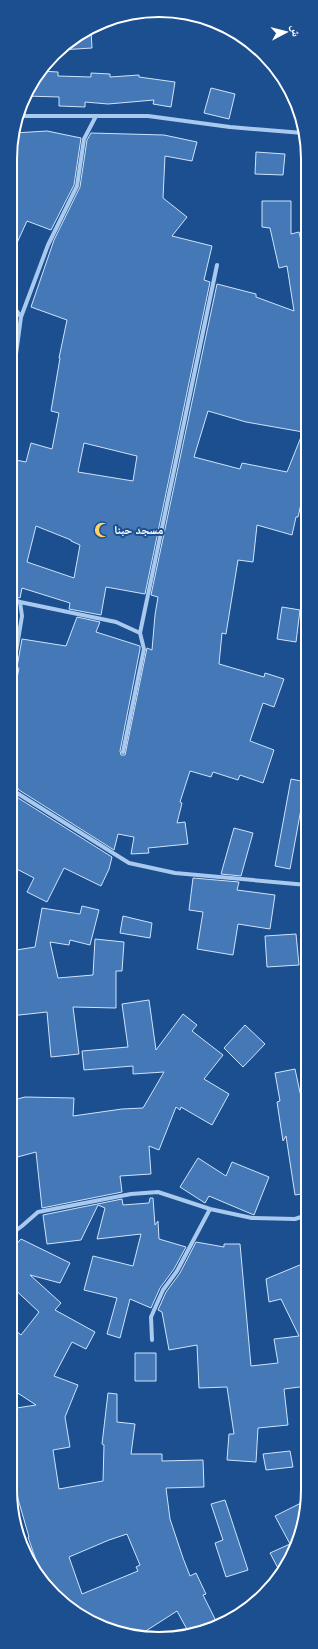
<svg xmlns="http://www.w3.org/2000/svg" width="318" height="1649" viewBox="0 0 318 1649" font-family="Helvetica,'Noto Naskh Arabic',sans-serif">
  <rect width="100%" height="100%" fill="#1b4f8f"/>
  <!-- building -->
  <path fill="#4478b7" stroke="#cfe3fa" fill-rule="evenodd" d="M91,30l1,18 -32,2 8,-9z
    M42,71l16,1v4l33,1v-4l19,1v3l29,-2v2l36,5 -4,25 -18,-3 1,-4 -46,4 -23,-2v5l-26,-1v-9l-33,-1 4,-12z
    M211,88l24,6 -6,25 -25,-6z
    M47,131l34,7 -7,47 -23,45 -24,-9 -16,35v-116l3,-7z
    M91,133l73,2 33,7 -5,19 -27,-5 -2,42 24,19 -15,19 40,10 -8,34 6,2 -65,312 -39,-7 -5,28 -32,-6 1,-6 -48,-15 -2,10 -9,-2v-137l15,3 5,-19 21,6 7,-36 -8,-2 9,-53h-1l8,-38 -36,-13 23,-67 26,-53 7,-47zM84,443l53,13 -4,25 -55,-9zM36,526l35,14v1l9,4 -6,33 -47,-16z
    M256,152l29,2 -2,21 -28,-1z
    M262,201h29v33l8,-2 9,40 -1,206 -9,39h-2l-4,18 -35,-10 -4,37 -15,-2 -12,74 -4,-1 -3,31 45,13 1,-4 19,6 -10,28 -11,-4 -13,38 24,9 -11,33 -23,-8 -2,5 -25,-8 -2,5 -21,-6 -10,31 2,1 -5,20 8,-1 3,22 -40,4 1,5 -18,1 3,-17 -16,-3 -4,16 -95,-60 -5,-7 -3,-1v-61l5,-18h-4l7,-35 -2,-1 5,-28 44,7 11,-29 23,5 -4,10 44,14v3l-20,102 1,4h4l22,-107 5,2 3,-35 3,-18 -7,-2 66,-311 39,10v3l38,14 -7,-45 -8,2 -9,-40 -8,-1zM208,411l38,11 57,10 -16,40 -45,-9 -2,6 -46,-12z
    M11,603l6,2v8l-6,-1z
    M282,607l18,3 -4,32 -19,-3z
    M291,779l15,3 -16,87 -15,-3z
    M11,790l4,6 97,61 -3,12 -8,17 -37,-18 -17,34 -20,-10 7,-14 -23,-12z
    M234,828l19,5 -12,43 -20,-2z
    M193,878l46,4 -2,8 38,5 -5,34 -32,-5 -5,31 -36,-6 6,-37 -14,-2z
    M82,906l17,4 -9,35 -20,-5 -1,5 -19,-3 8,36 35,-3 2,-36 29,3 -2,29h-6v37l-43,-1 6,47 -28,3 -4,-45 -37,4v-65l25,-4 7,-39 38,6z
    M123,916l29,7 -2,15 -30,-5z
    M296,934l3,31 -32,2 -2,-31z
    M149,1000l7,50 27,-36 14,11 -5,6 31,24 -19,24 25,15 -17,31 -31,-18 -1,3 -4,-3 -17,43 -10,-4 2,28 -31,2 2,16 -80,16 -6,-56 -26,7v-58l15,-4 49,1 -1,18 49,-7 21,-1 21,-36 -31,2v-8l-49,4 -2,-19 46,-4 -6,-43z
    M245,1025l20,19 -22,23 -19,-19z
    M295,1069l6,28 6,-1v97l-12,2 -9,-59 -3,5 -6,-39 3,-1 -5,-28z
    M198,1158l28,18 6,-14 37,15 -15,38 -45,-19 -4,7 -25,-16z
    M150,1198h3l2,27 3,-4 1,18 27,8 -12,22 -14,19 -9,20 -21,-9 -10,39 -13,-4 10,-36 -33,-8 9,-34 40,10 8,-32 -44,5 8,-31 -7,-3 -17,35 -34,4 -4,-29 79,-16 1,6 26,-2z
    M21,1239l49,24 -10,20 -30,-8 31,28 -6,7 40,22 -9,17 -14,-7 -18,34 24,9 -13,32 5,30 -17,3 6,39 44,-8 1,-36 -2,-1 6,-51 9,1v28l18,2 -4,30h31v7l41,-1 1,27 -38,1 4,31 13,39 7,18 6,-3 10,21 -3,1 13,26 -22,12h-5l-12,-22 -39,25 -36,-8 -49,-33 -6,-10 -6,-16h-2l-11,-32h1l-11,-38 -7,-44h-1v-46l26,-4 -26,-17v-62l11,9 18,-23 -29,-27v-34zM127,1534l13,31 -4,2 2,4 -56,23 -13,-37 40,-17z
    M196,1242l28,5v-3h16l11,122 27,-3 -4,-24 25,-3 -18,-37 -12,3 -3,-23 41,-17v124l-23,3 4,36 -30,3 -2,34 -29,-2 2,-26h5l-7,-47 -28,1 -2,-43 -28,5 -7,-38 -4,-2 8,-18 14,-19z
    M135,1353h21v28h-21z
    M290,1451l3,16 -27,3 -3,-16z
    M225,1500l23,70 -22,7 -11,-34 8,-3 -12,-36z
    M307,1500v9l-14,47 -13,16 -10,-19 20,-9 -15,-28z"/>
  <g fill="none" stroke-linecap="round" stroke-linejoin="round">
    <!-- street -->
    <path stroke="#a9c9ee" stroke-width="4" d="M154,13l41,6h8
      M19,116h129l82,11 73,6
      M21,317l27,-72 29,-59 7,-47 12,-23
      M11,365l5,-11 5,-37 -10,-14
      M20,602l96,20 24,11 4,16 -21,103
      M140,633l77,-368
      M11,683l11,-67 -2,-14 -9,-3
      M11,785l6,8 112,70 46,10 132,12
      M10,1235l12,-9 16,-14 93,-18 27,-2 52,17 42,9 43,1 12,-4
      M152,1340l-1,-23 12,-27 14,-19 33,-62"/>
  </g>
  <!-- icons -->
  <defs>
    <g id="mosque-bare" transform="scale(1.2)"><path d="M3.5-4.9A6 6 0 1 0 3.5 4.9A5 5 0 1 1 3.5-4.9Z" fill="#ffd166" stroke="#1b4f8f" stroke-width="2.5" paint-order="stroke"/></g>
  </defs>
  <g fill-rule="evenodd">
    <use href="#mosque-bare" x="102" y="530"/>
  </g>
  <g text-anchor="middle" dominant-baseline="central" stroke-width="4" stroke-linejoin="round" paint-order="stroke">
    <!-- poi labels -->
    <g font-size="12" font-weight="bold" fill="#fff" stroke="#1b4f8f" text-anchor="start">
      <text x="114" y="530">مسجد حبنا</text>
    </g>
  </g>
  <!-- crop -->
  <path d="M0 0H318V1649H0ZM159 17H159A142 142 0 0 1 301 159V1490A142 142 0 0 1 159 1632H159A142 142 0 0 1 17 1490V159A142 142 0 0 1 159 17Z" fill="#1b4f8f" fill-rule="evenodd"/>
  <path fill="none" stroke="#fff" stroke-width="2" d="M159 17H159A142 142 0 0 1 301 159V1490A142 142 0 0 1 159 1632H159A142 142 0 0 1 17 1490V159A142 142 0 0 1 159 17Z"/>
  <!-- north arrow -->
  <g transform="translate(286 32) rotate(83)" stroke="#1b4f8f" stroke-width="3" paint-order="stroke">
  <path d="M0-3L7 15L0 10L-7 15Z" fill="#ffffff"/>
  <text y="-6" font-size="11" font-weight="bold" text-anchor="middle" fill="#ffffff">ش</text>
  </g>
</svg>
